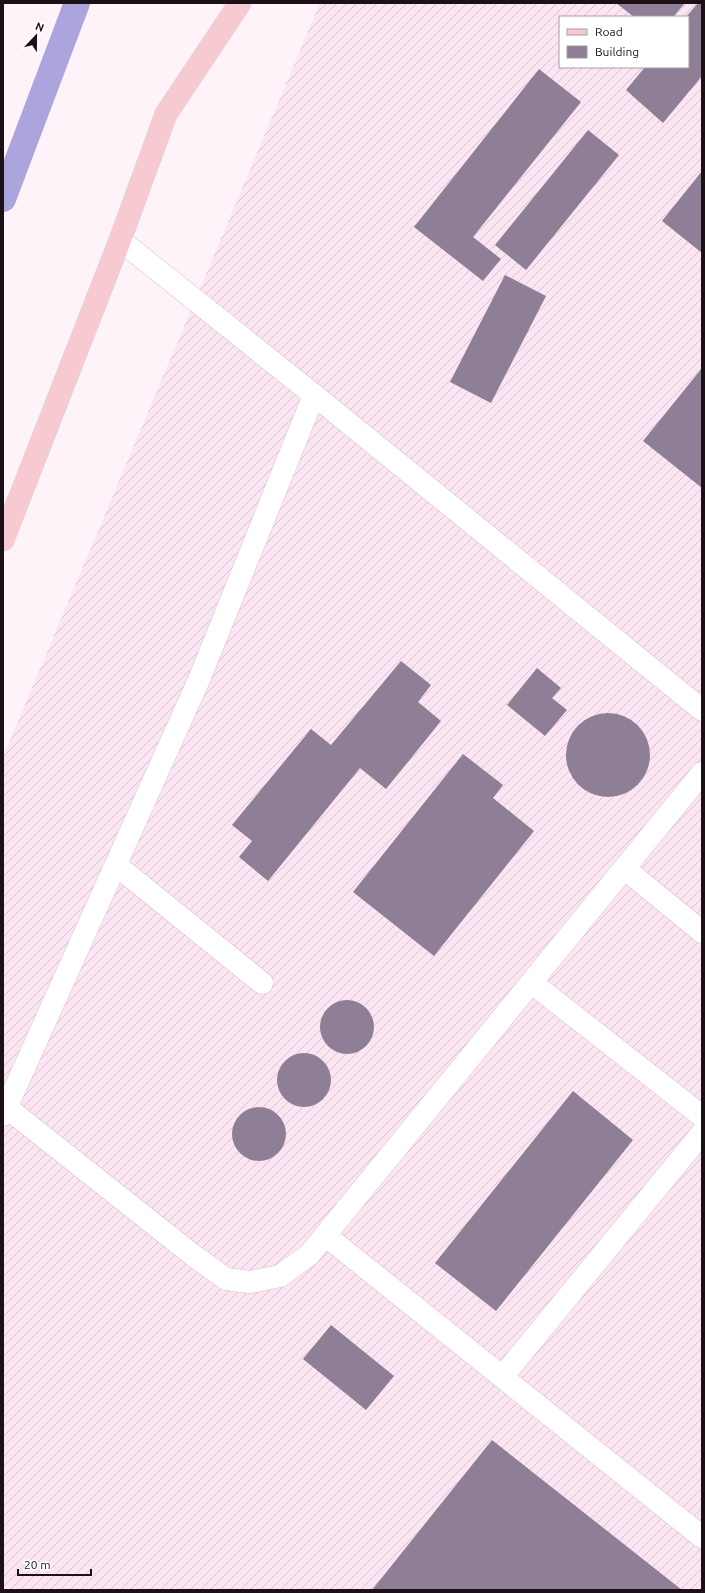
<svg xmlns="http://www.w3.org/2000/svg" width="705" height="1593" viewBox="0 0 705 1593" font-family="Ubuntu,sans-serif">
  <defs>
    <pattern id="industrial-furrows" width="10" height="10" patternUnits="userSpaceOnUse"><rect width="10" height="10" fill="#fbe5f2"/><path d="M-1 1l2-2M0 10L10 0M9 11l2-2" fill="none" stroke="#d7c3cf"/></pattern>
  </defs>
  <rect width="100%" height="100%" fill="#fef3f9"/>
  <!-- industrial -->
  <path fill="url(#industrial-furrows)" fill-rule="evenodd" d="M320,3h382v1587h-699v-833zM560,17h128v50h-128z"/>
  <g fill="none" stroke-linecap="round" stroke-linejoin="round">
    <!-- canal -->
    <path stroke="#aba4dd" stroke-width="26" d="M3,199l74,-196"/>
  </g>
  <!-- building -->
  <path fill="#8f7f96" d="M616,3h69l-12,14h-39z
    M698,3h4v73l-39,47 -37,-33 19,-23h43v-50h-2z
    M539,69l42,33 -108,135 28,22 -18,22 -69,-54z
    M588,130l31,25 -93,115 -31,-25z
    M702,171v82l-40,-32z
    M505,275l41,21 -55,107 -41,-21z
    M702,368v120l-59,-47z
    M401,661l30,24 -13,17 23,19 -55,68 -26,-21 -92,113 -29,-24 13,-16 -20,-16 79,-96 20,16z
    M537,668l24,20 -9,10 15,12 -22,26 -38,-31z
    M566 755a42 42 0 1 1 84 0a42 42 0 1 1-84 0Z
    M463,754l40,31 -10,13 41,33 -100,125 -81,-64z
    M320 1027a27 27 0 1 1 54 0a27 27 0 1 1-54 0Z
    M277 1080a27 27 0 1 1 54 0a27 27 0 1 1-54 0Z
    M573,1091l60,49 -137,171 -61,-48z
    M232 1134a27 27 0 1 1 54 0a27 27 0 1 1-54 0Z
    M331,1325l63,51 -28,34 -63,-51z
    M492,1440l190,150h-310z"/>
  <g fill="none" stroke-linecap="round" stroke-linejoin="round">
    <!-- minor casing -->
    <g stroke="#dcc0d0" stroke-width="23">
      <path id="minor" d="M120,240l194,155 388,315
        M116,865l146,118
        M625,869l77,63
        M532,983l170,133
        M6,1107l188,149 32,23 24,3 30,-6 29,-21 393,-482
        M3,1115l195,-433 116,-287
        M325,1235l377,302
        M503,1376l199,-243"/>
    </g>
    <!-- major casing -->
    <g stroke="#d6d4d5" stroke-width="23">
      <path id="major" d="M3,540l117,-300 46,-126 74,-111"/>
    </g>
    <!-- minor -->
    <use href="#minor" stroke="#fff" stroke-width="22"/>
    <!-- major -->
    <use href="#major" stroke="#f7cad1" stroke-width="22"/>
  </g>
  <!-- border -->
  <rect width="705" height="1593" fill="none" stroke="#1a1016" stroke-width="8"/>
  <!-- legend -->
  <rect x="559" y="16" width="130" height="52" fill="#ffffff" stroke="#a39fa2"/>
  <rect x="567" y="29" width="20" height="6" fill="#f7cad1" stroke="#a39fa2"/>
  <text x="595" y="36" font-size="12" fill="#1a1016">Road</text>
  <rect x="567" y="46" width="20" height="12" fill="#8f7f96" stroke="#a39fa2"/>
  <text x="595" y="56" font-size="12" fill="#1a1016">Building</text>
  <!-- north arrow -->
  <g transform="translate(36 36) rotate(22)" stroke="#ffffff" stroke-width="3" paint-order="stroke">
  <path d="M0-3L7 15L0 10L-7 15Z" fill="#1a1016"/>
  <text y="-6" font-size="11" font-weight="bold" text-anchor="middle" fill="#1a1016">N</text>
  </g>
  <!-- scale -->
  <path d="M18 1569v6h73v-6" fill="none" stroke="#1a1016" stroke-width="2"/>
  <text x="24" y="1569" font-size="12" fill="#1a1016" stroke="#ffffff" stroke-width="3" paint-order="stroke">20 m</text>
</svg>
